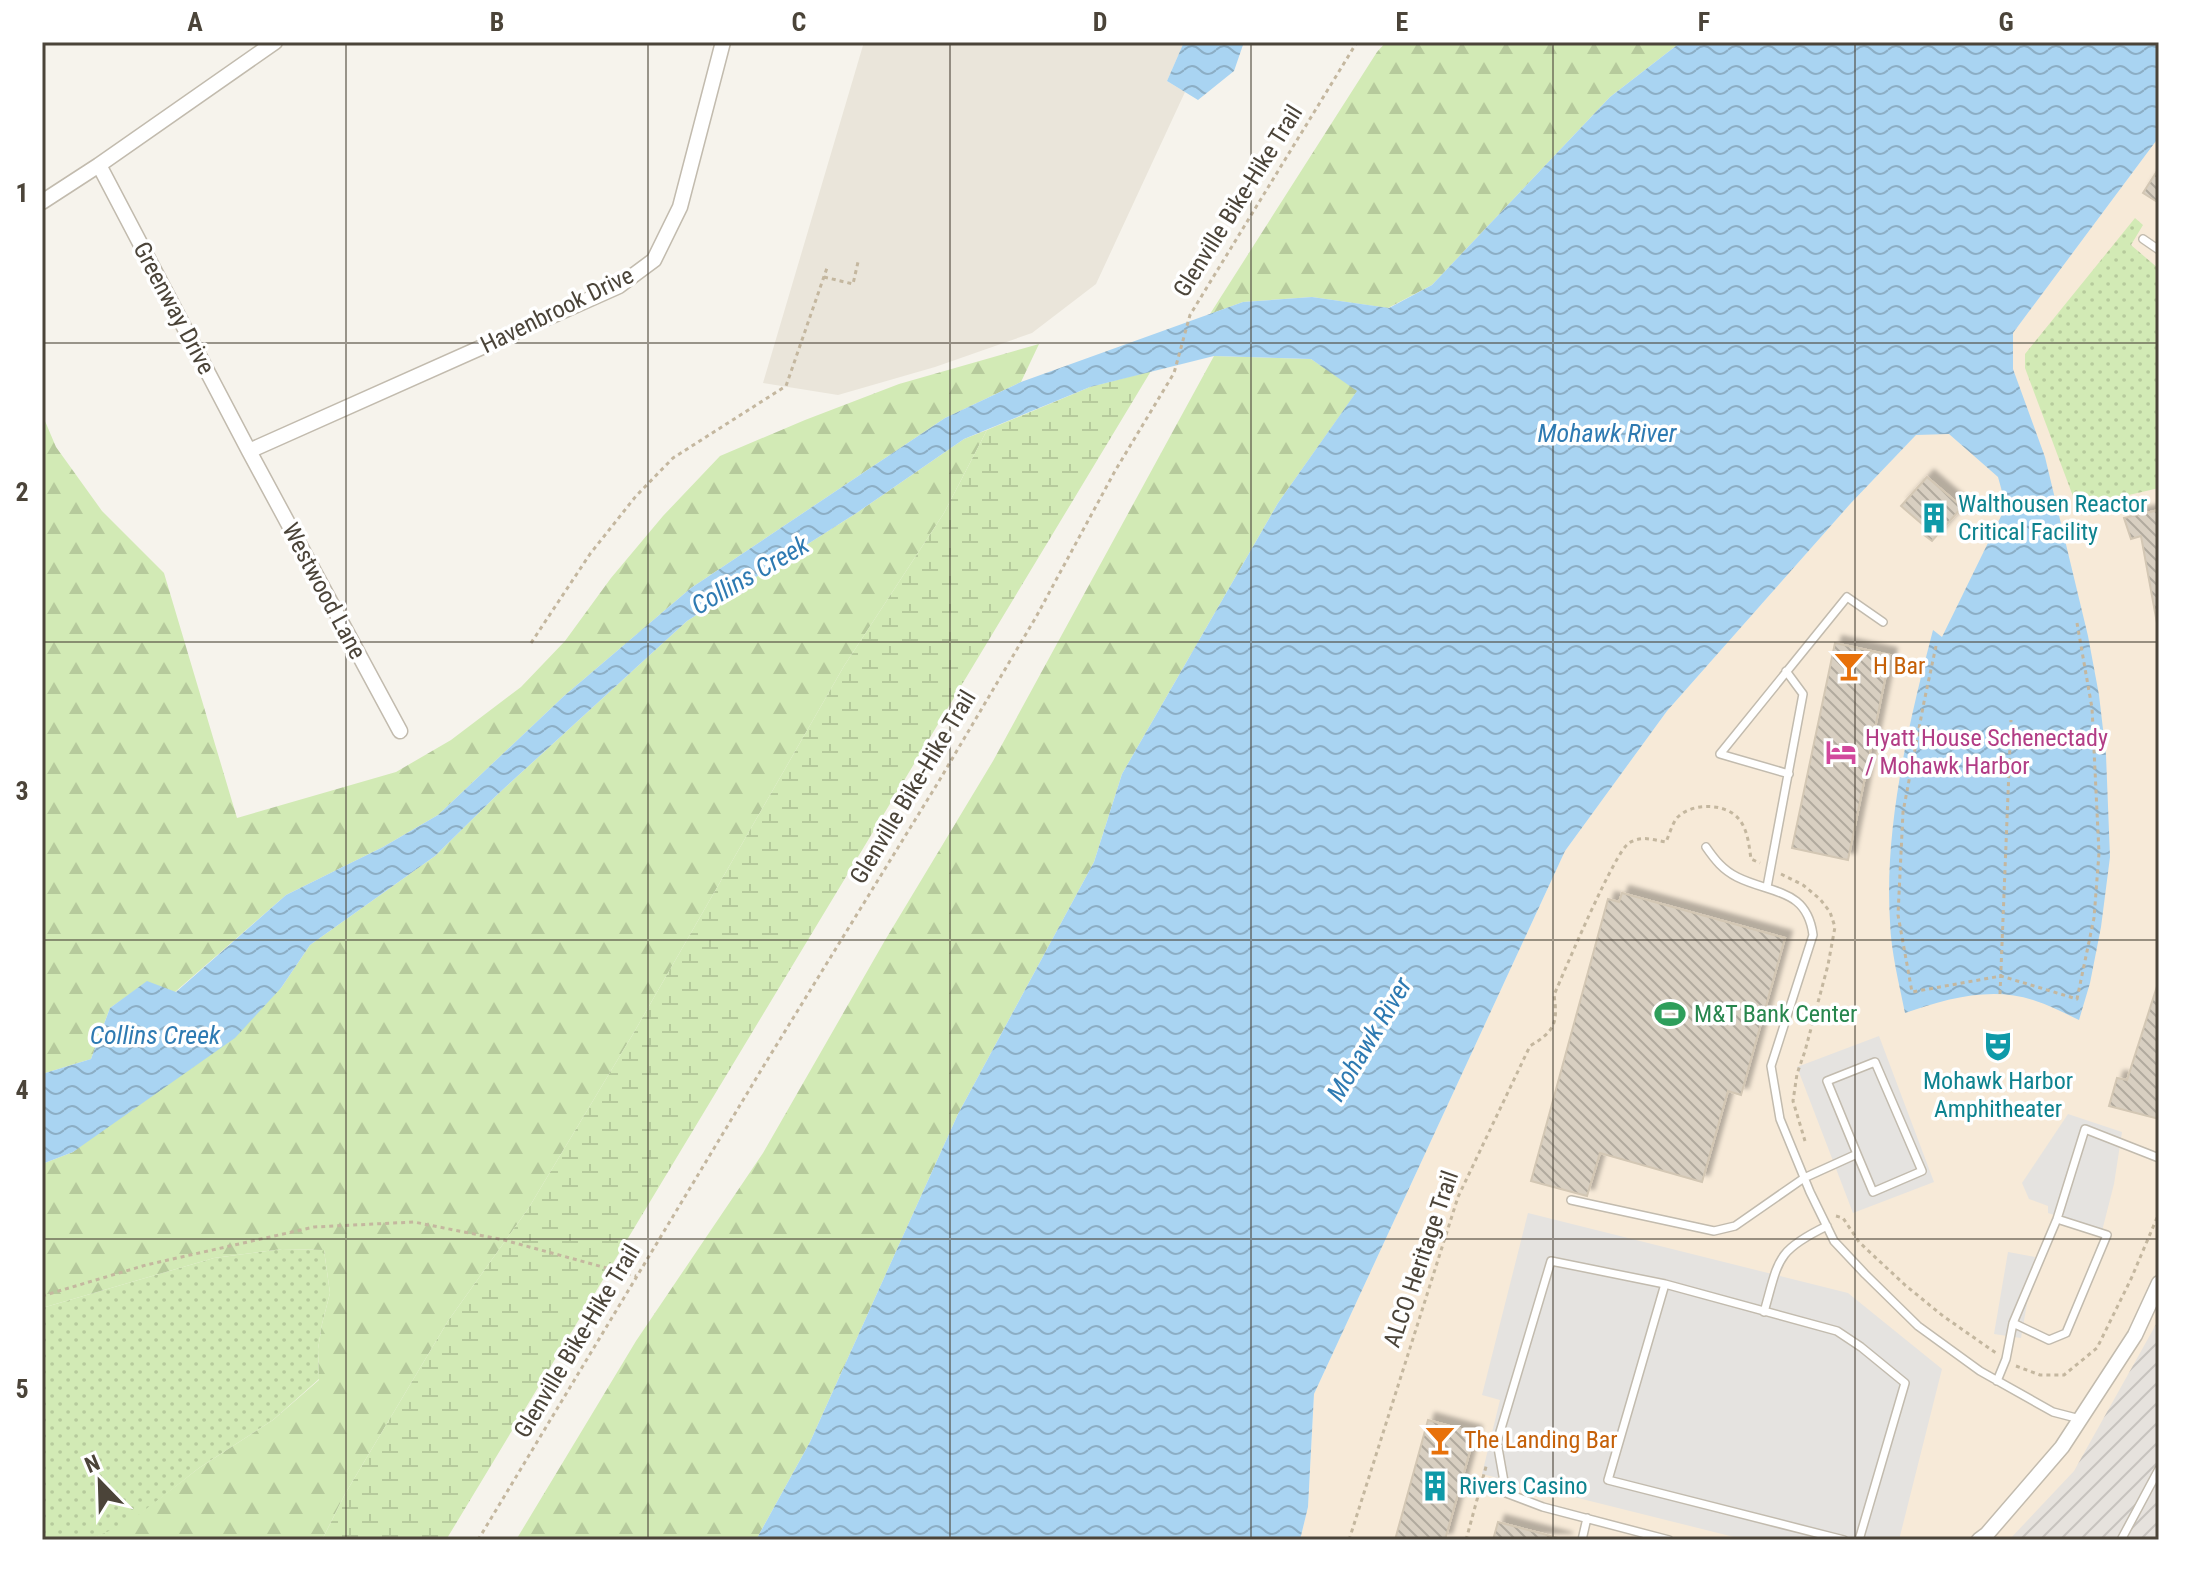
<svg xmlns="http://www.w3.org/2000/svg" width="2201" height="1582" viewBox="0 0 2201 1582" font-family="'Roboto Condensed',sans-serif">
  <defs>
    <pattern id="industrial-furrows" width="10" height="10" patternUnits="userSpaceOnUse" patternTransform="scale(2)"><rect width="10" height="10" fill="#e6e2dd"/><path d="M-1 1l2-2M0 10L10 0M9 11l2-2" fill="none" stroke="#c7c3be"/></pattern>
    <pattern id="grass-dots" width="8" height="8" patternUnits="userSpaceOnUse" patternTransform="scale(2)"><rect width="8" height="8" fill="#d2eab5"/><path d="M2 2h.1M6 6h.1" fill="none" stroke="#b6ca9c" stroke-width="1.8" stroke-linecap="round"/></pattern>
    <pattern id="forest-firs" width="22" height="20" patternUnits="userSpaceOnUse" patternTransform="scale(2)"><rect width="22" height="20" fill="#d2eab5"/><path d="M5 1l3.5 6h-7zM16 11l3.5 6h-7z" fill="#b6ca9c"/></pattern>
    <pattern id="wetland-marsh" width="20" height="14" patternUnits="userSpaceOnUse" patternTransform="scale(2)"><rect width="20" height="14" fill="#d2eab5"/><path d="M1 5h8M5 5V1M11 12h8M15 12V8" fill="none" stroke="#b6ca9c"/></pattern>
    <pattern id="water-waves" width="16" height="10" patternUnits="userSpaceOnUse" patternTransform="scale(2)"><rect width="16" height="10" fill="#a9d4f2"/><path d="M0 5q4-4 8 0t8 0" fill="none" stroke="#8caec5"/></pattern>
    <pattern id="building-back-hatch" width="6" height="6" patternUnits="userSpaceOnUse" patternTransform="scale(2)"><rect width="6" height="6" fill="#d8cfc1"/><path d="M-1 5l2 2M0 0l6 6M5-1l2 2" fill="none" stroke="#b1aa9e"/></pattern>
    <filter id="shadow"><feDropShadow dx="7" dy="-7" stdDeviation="2" flood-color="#0004"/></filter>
  </defs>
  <rect width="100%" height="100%" fill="#f6f3ec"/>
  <!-- residential -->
  <path fill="#eae5da" d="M864,42h320l-17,39 18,11 -89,192 -64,49 -97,34 -97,28 -75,-12z"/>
  <!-- commercial -->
  <path fill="#f7ead8" d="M2159,137v1403h-859l8,-33 6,-113 251,-543 102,-140 184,-208 162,-170z"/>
  <!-- industrial -->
  <path fill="url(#industrial-furrows)" d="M2159,1319v221h-150l65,-69z"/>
  <!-- grass -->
  <path fill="url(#grass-dots)" d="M2135,218l8,7 -12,20 28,24v79l-2,5 2,10v125l-82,19 -52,-139v-14z
    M282,1249l42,1 6,43 -8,31 -4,25 1,30 -46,41 -74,48 -71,56 -40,16h-46v-232l172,-50z"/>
  <!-- forest -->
  <path fill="url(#forest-firs)" d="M1386,42h295l-71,55 -178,188 -44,23 -76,-11 -69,5 -33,12 167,-262z
    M1039,344l-18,38 -76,36 -254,170 -127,108 -126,119 -55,32 -97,48 -111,97 -28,-10 -37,26 -19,51 -49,15v-660l14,33 46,64 62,62 73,245 159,-46 55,-32 70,-53 44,-46 46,-63 52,-62 57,-60 85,-36 94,-36z
    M1214,356l97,3 47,31 -80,113 -156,271 -28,88 -136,252 -148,328 -54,98h-240l120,-199 127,-188 121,-211 109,-181z
    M987,430l-43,83 -100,153 -211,368 -105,175 -80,112 -103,173 -23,46h-234l40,-17 71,-55 74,-48 46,-40 -1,-31 4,-25 8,-31 -6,-43 -42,-1 -68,9 -172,50v-144l31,-12 208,-164 29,-43 125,-89 63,-62 189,-173 171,-109 106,-73z"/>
  <!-- wetland -->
  <path fill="url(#wetland-marsh)" d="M1151,371l-705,1169h-124l23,-46 103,-173 80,-112 105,-175 211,-368 100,-153 43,-83 103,-43z"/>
  <!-- parking -->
  <path fill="#e5e3e0" d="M1879,1036l55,146 -81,31 -56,-146z
    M2068,1114l54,18 -8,52 -12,47 -54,-18v-7l-19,-7 -7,-16z
    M1528,1213l320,80 94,76 -43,171h-153l-264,-66 18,-74 -18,-5z
    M2008,1252l27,5 -14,81 -27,-4z"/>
  <!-- water -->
  <path fill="url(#water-waves)" d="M1184,42h60l-10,29 -36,29 -31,-19z
    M1681,42h478v95l-146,196v36l32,88 43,179 11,59 7,60 4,102 -9,70 -11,56 -11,37c-15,-7 -30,-15 -46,-20 -42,-14 -88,-1 -128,13 -6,-30 -14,-61 -15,-91 -6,-96 19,-200 43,-292l9,7 64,-131 -8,-29 -49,-43 -33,1 -65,68 -184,208 -102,140 -251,543 -6,113 -8,33h-544l54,-98 148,-328 136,-252 28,-88 156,-271 79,-112 -46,-32 -97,-3 -124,31 -126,52 -106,73 -171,109 -189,173 -63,62 -125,89 -29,43 -46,50 -162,114 -31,12v-90l49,-15 19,-51 37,-27 29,11 110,-97 97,-48 55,-32 126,-119 127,-108 254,-170 76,-36 222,-80 69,-5 77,11 43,-23 178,-188z"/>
  <!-- building -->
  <path fill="url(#building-back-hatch)" stroke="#d3c7b4" stroke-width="2" filter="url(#shadow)" d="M2159,168v35l-16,-10z
    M1927,477l35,30 -30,34 -8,-6 5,-5 -28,-24z
    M2159,510v124l-18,-98 -10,3 -7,-21z
    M1835,643l55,12 -42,205 -56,-12z
    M1622,893l163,45 -44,157 -13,-4 -26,91 -102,-29 -13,43 -56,-15 77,-282 11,3z
    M2159,980v139l-50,-13 8,-28 10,2z
    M1428,1420l47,13 -30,107h-50z
    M1498,1522l68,18h-73z"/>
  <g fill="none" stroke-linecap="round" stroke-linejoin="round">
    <!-- lane casing -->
    <g stroke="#c2bbae" stroke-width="10">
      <path id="lane" d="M2143,239l16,11
        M1789,774l-69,-20 127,-157 36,25
        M1706,847c9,13 17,23 31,30 34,17 70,11 76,58l-42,131 9,53 30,73 24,49 31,33 53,52 62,45 73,41 27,7
        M1767,887l36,-193 -17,-23
        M1571,1200l143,31 21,-5 69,-48 53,-24 16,38 49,-21 -47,-109 -48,19 30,73
        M1665,1284l-57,196 236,60
        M1764,1312c15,-52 11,-61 63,-86
        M2013,1323l36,17 17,-7 41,-98 -50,-16
        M1997,1381l9,-22 7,-36 44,-104 28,-90 74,29
        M1582,1540l5,-22
        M1669,1540l-126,-33 -37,-14 -9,-51 54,-181 114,23 172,47 24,16 44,36 -46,157
        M2121,1540l38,-71"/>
    </g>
    <!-- street casing -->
    <g stroke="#c2bbae" stroke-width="17">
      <path id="street" d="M275,42l-176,123 150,286 151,280
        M42,202l57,-37
        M249,451l370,-165 35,-26 26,-53 43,-165
        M1979,1540l8,-6 75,-87 73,-112 24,-52"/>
    </g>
    <!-- path -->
    <path stroke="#c4b79f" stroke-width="3" stroke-dasharray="4 4" stroke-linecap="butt" d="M824,277l29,7 5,-22
      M531,643l59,-89 46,-58 37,-38 113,-72 42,-121
      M1936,646l-12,56 -21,110 -5,103 14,77 89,-16 76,23 17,-81 5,-65 -7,-145 -15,-85
      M1781,874l22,11 17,14 10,13 5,15 -7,38 -23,86 -8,23 -4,27 12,40
      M2000,994l11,-274
      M1836,1216l7,2 16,24 46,43 38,31 53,37
      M42,1296l104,-31 168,-38 100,-5 90,18 132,36
      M2016,1366l24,9h24l33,-27 34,-69 28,-66
      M478,1540l285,-473 176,-286 97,-164 79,-146 59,-98 16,-58 167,-273
      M1349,1540l109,-343 72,-151c25,-15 28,-23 24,-51 10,-23 61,-144 75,-152 13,-8 24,-3 37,-1 3,-7 6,-17 10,-23 14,-17 49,-16 62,-1 10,11 11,28 13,41l9,4
      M1466,1540l21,-77"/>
    <!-- lane -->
    <use href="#lane" stroke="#fff" stroke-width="7"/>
    <!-- street -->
    <use href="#street" stroke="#fff" stroke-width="14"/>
  </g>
  <!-- grid -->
  <path fill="none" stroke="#4b4439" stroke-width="2" stroke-opacity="0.55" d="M346,42v1498M648,42v1498M950,42v1498M1251,42v1498M1553,42v1498M1855,42v1498M42,343h2117M42,642h2117M42,940h2117M42,1239h2117"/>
  <!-- icons -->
  <defs>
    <g id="building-bare" transform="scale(2.4)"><path d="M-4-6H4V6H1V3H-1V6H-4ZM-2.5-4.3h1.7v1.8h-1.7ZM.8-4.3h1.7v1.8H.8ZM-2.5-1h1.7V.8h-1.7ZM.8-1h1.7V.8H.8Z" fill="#0f9aa8" stroke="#fff" stroke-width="2.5" paint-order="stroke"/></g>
    <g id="bar-bare" transform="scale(2.4)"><path d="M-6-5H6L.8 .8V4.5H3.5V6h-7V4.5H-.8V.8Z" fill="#e8710a" stroke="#fff" stroke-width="2.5" paint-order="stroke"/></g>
    <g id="hotel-bare" transform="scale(2.4)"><path d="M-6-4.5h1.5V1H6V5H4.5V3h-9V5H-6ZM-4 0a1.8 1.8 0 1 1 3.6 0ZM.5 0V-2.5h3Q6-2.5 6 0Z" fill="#d1479c" stroke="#fff" stroke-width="2.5" paint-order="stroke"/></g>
    <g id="stadium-bare" transform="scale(2.4)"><path d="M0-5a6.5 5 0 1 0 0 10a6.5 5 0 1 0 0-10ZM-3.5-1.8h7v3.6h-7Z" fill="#2e9e5b" stroke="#fff" stroke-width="2.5" paint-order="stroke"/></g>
    <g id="theatre-bare" transform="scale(2.4)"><path d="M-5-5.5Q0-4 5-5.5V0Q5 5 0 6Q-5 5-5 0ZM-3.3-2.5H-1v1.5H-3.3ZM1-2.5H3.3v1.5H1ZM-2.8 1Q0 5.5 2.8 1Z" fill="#0f9aa8" stroke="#fff" stroke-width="2.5" paint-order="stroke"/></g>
  </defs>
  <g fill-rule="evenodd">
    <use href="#building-bare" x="1934" y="518"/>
    <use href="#bar-bare" x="1849" y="666"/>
    <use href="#hotel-bare" x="1841" y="752"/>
    <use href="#stadium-bare" x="1670" y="1014"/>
    <use href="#theatre-bare" x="1998" y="1046"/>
    <use href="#bar-bare" x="1440" y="1440"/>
    <use href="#building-bare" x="1435" y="1486"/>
  </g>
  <g text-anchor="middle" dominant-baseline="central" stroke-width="7" stroke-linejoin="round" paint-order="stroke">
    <!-- street labels -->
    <g font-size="24" fill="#4b4439" stroke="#fff">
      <text transform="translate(1238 201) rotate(-58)">Glenville Bike-Hike Trail</text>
      <text transform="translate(174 308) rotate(62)">Greenway Drive</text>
      <text transform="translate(557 310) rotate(-26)">Havenbrook Drive</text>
      <text transform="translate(324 591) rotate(62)">Westwood Lane</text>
      <text transform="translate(913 787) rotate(-59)">Glenville Bike-Hike Trail</text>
      <text transform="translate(1421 1259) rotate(-71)">ALCO Heritage Trail</text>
      <text transform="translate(577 1341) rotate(-59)">Glenville Bike-Hike Trail</text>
    </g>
    <!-- culture labels -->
    <g font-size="24" fill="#0d838f" stroke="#fff" text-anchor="start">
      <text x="1958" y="504">Walthousen Reactor<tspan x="1958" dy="28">Critical Facility</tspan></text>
      <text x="1998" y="1081" text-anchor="middle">Mohawk Harbor<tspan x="1998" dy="28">Amphitheater</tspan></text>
      <text x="1459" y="1486">Rivers Casino</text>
    </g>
    <!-- food labels -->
    <g font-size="24" fill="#c56008" stroke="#fff" text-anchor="start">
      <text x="1873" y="666">H Bar</text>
      <text x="1464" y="1440">The Landing Bar</text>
    </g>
    <!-- hotel labels -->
    <g font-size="24" fill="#b23c85" stroke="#fff" text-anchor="start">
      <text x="1865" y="738">Hyatt House Schenectady<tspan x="1865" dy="28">/ Mohawk Harbor</tspan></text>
    </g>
    <!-- leisure labels -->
    <g font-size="24" fill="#27864d" stroke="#fff" text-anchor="start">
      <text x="1694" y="1014">M&amp;T Bank Center</text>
    </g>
    <!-- water labels -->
    <g font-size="26" font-style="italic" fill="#2e7ab2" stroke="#fff">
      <text x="1607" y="433">Mohawk River</text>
      <text transform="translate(750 575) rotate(-30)">Collins Creek</text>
      <text x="155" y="1035">Collins Creek</text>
      <text transform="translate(1369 1039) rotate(-59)">Mohawk River</text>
    </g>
  </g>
  <!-- border -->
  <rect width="2201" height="1582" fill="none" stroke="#ffffff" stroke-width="88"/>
  <!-- north arrow -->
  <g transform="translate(100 1482) rotate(337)" stroke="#ffffff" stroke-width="6" paint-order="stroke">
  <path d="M0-6L14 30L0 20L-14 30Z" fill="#4b4439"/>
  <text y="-12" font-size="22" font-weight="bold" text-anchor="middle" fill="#4b4439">N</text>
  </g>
  <rect x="44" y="44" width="2113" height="1494" fill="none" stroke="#4b4439" stroke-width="3"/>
  <g font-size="26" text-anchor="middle" font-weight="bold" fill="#4b4439">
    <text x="195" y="31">A</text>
    <text x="497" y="31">B</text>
    <text x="799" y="31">C</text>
    <text x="1100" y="31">D</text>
    <text x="1402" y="31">E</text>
    <text x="1704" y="31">F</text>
    <text x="2006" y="31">G</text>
    <text x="22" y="202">1</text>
    <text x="22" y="501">2</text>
    <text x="22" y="800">3</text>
    <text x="22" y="1099">4</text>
    <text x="22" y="1398">5</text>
  </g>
</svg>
